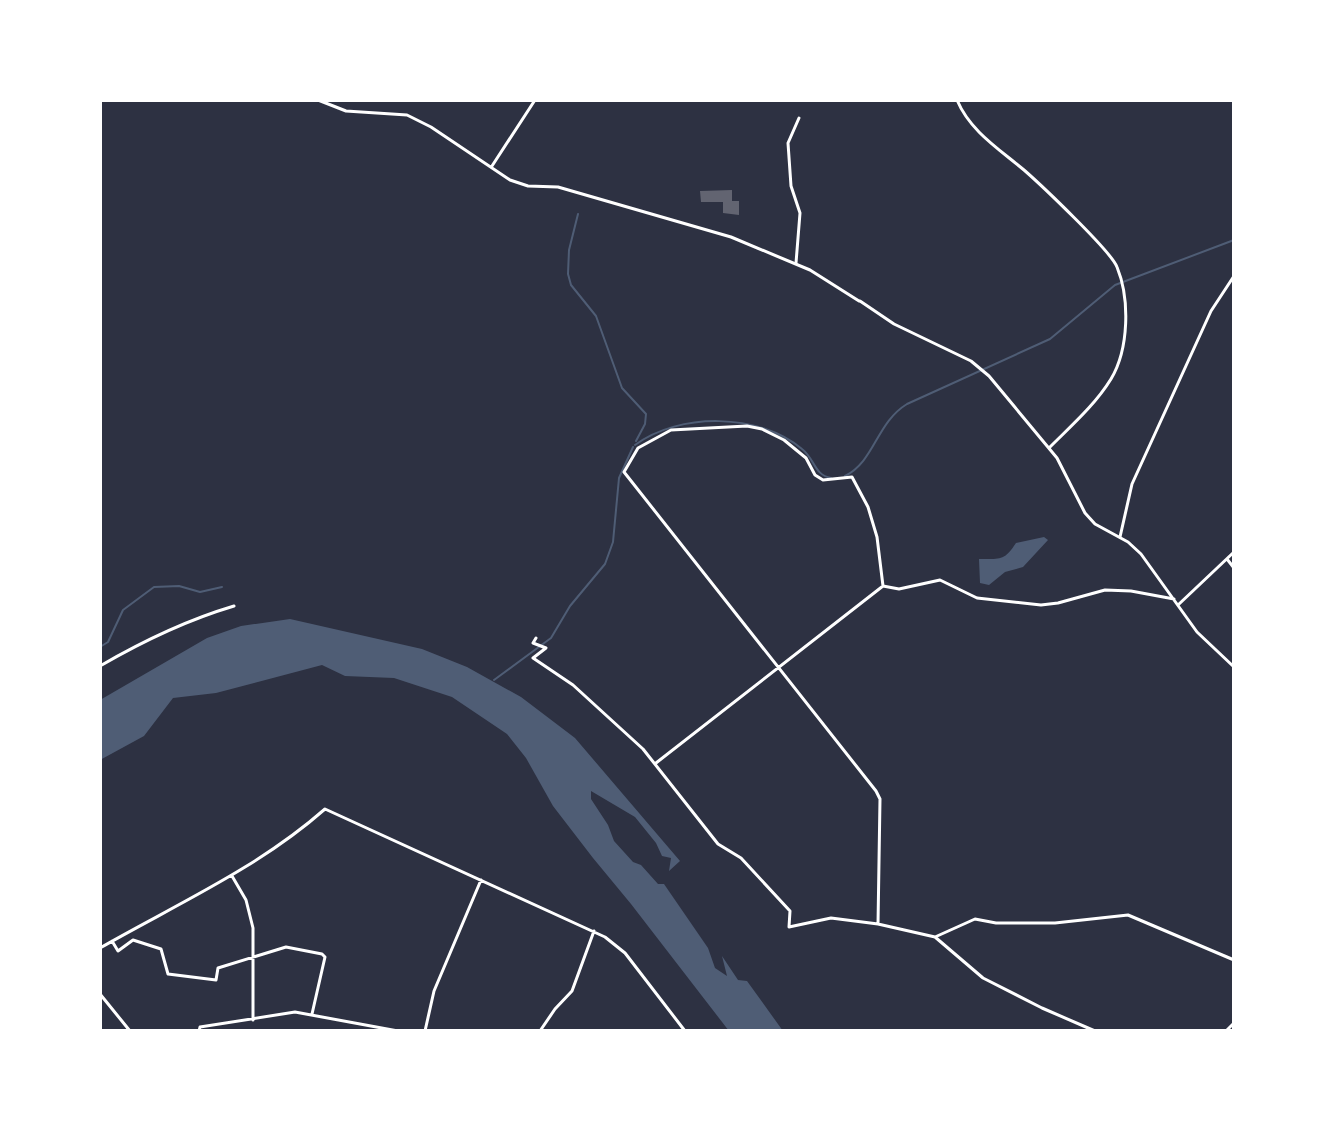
<svg xmlns="http://www.w3.org/2000/svg" width="1334" height="1131" viewBox="0 0 1334 1131" font-family="'Asap Condensed',sans-serif">
  <rect width="100%" height="100%" fill="#2d3142"/>
  <!-- water -->
  <path fill="#4f5d75" d="M1044,537l4,3 -25,27 -18,5 -16,13 -9,-2 -1,-24c22,0 25,2 37,-16z
    M290,619l132,30 45,18 54,30 54,41 105,123 -11,10 2,-13 -9,-2 -6,-13 -21,-26 -44,-26v8l17,26 6,16 19,21 8,3 17,19h6l44,64 7,20 12,8 -5,-20 16,24 9,1 36,50h-54l-98,-127 -38,-46 -40,-52 -27,-48 -19,-24 -55,-37 -58,-19 -49,-2 -23,-11 -106,28 -43,5 -29,38 -44,24v-60l107,-62 34,-12z"/>
  <g fill="none" stroke-linecap="round" stroke-linejoin="round">
    <!-- stream -->
    <path stroke="#4f5d75" stroke-width="2" d="M578,214l-9,36 -1,24 3,11 25,31 26,72 24,26 -1,10 -9,17
      M635,445c45,-33 124,-32 167,4 13,10 12,26 29,29
      M845,476c30,-15 31,-53 62,-72l143,-65 65,-54 119,-45
      M100,647l8,-5 15,-32 31,-23 25,-1 21,6 22,-5
      M494,680l57,-42 19,-32 35,-42 8,-22 6,-64 14,-31"/>
  </g>
  <!-- building -->
  <path fill="#626471" d="M732,190v11h7v14l-16,-2v-11h-22l-1,-11z"/>
  <g fill="none" stroke-linecap="round" stroke-linejoin="round">
    <!-- minor -->
    <path stroke="#fff" stroke-width="3" d="M957,100c13,31 42,49 67,70 16,14 87,81 93,97 13,32 12,82 -6,112 -16,26 -40,47 -61,68
      M796,263l4,-50 -9,-27 -3,-43 11,-25
      M860,301l34,23 77,37 18,15 68,82 28,55 10,11 33,18 13,12 56,78 37,35
      M1227,559l7,9
      M1178,605l56,-53
      M536,638l-3,5 13,5 -13,10 40,27 70,64 75,95 23,14 49,53 -1,16 42,-9 47,6 57,13 48,41 59,30 53,23
      M100,666c43,-25 87,-46 134,-60
      M656,763l227,-177 16,3 41,-9 37,18 64,7 17,-2 47,-13 26,1 43,8
      M232,876l14,24 7,28v92
      M878,924l2,-125 -4,-8 -252,-319 14,-24 33,-18 76,-4 15,3 22,11 22,18 9,17 8,5 29,-3 16,30 9,30 6,49
      M935,937l40,-18 21,4h59l73,-8 106,45
      M112,941l6,10 15,-11 28,9 7,25 48,6 2,-12 68,-21 36,7 3,3 -13,57
      M100,948c77,-44 158,-80 225,-139l280,128 20,16 60,78
      M199,1031l1,-4 95,-15 103,19
      M425,1031l9,-40 47,-111
      M540,1031l15,-22 17,-18 22,-60"/>
    <!-- tertiary -->
    <path stroke="#fff" stroke-width="3" d="M318,100l28,11 61,4 24,12 79,53 18,6 30,1 173,50 79,33 49,31
      M492,166l43,-66
      M1120,537l12,-53 79,-173 23,-35
      M100,994l30,37
      M1226,1031l8,-8"/>
  </g>
  <!-- border -->
  <rect width="1334" height="1131" fill="none" stroke="#ffffff" stroke-width="204"/>
</svg>
